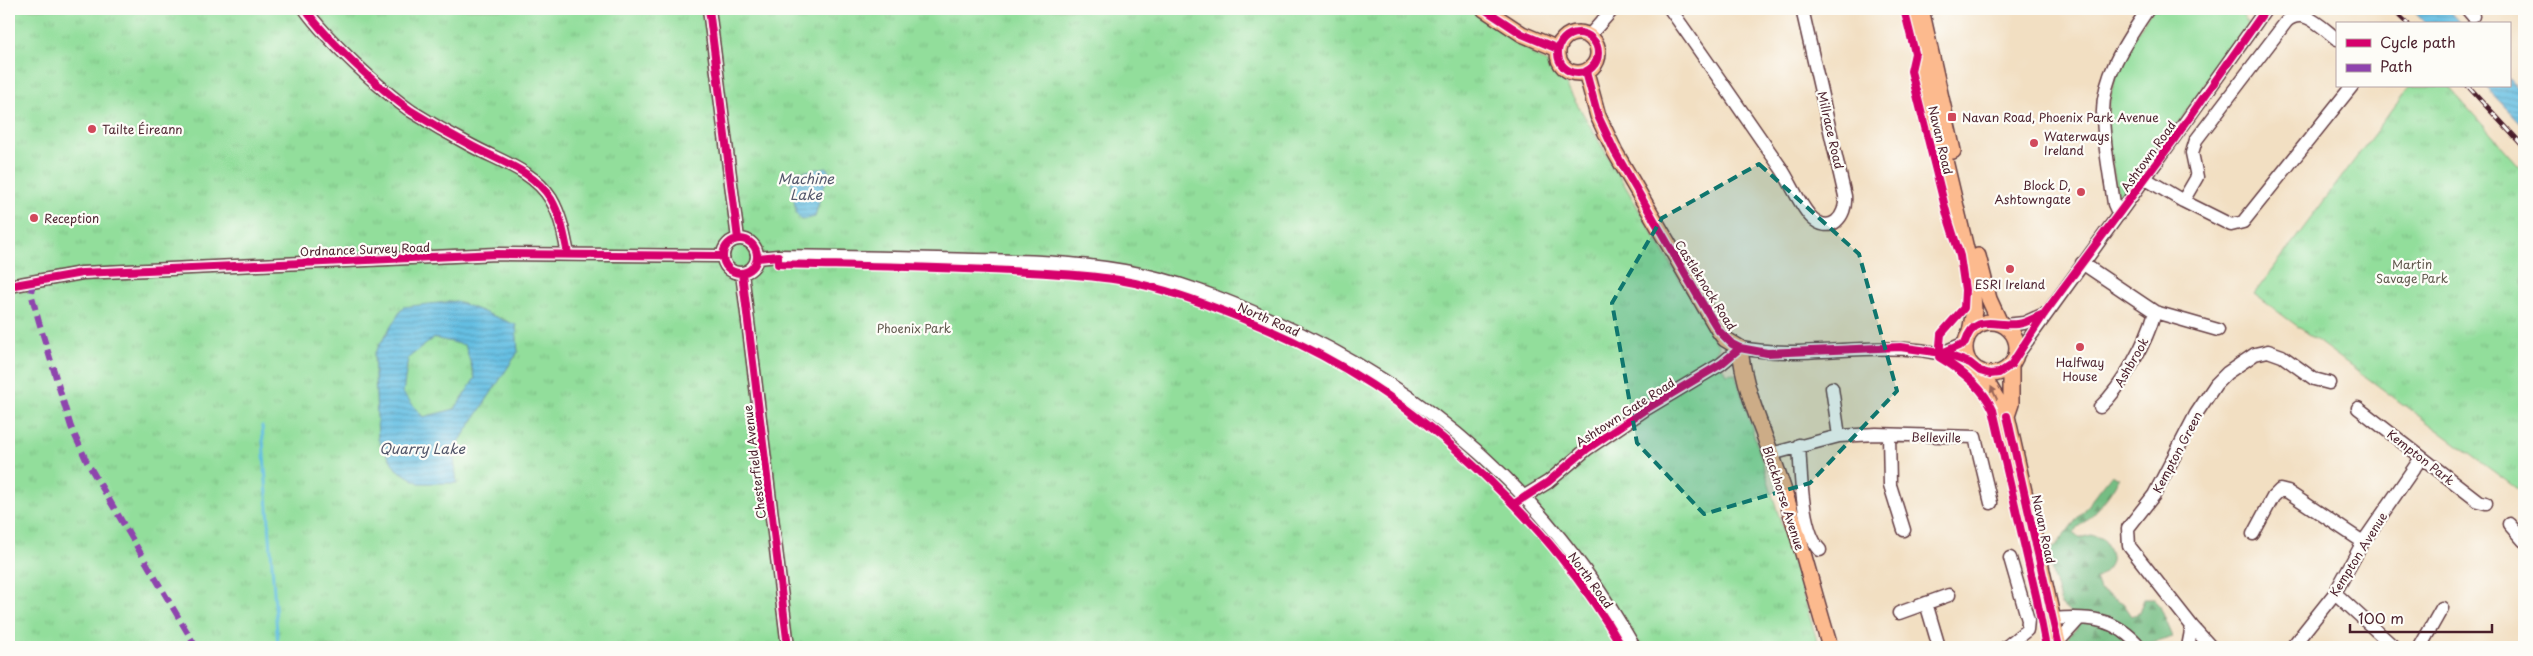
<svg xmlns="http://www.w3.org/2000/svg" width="2533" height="656" viewBox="0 0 2533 656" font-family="'Playpen Sans',sans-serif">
  <defs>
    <pattern id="forest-firs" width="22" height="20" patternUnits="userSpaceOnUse" patternTransform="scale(1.25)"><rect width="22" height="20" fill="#75bd83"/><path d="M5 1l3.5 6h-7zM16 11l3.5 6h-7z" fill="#62996b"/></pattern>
    <pattern id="park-tufts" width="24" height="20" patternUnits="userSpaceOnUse" patternTransform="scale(1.25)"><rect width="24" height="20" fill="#92de9b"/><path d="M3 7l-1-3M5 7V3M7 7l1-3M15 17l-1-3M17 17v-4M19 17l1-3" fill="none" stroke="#7fbe86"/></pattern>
    <pattern id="water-rules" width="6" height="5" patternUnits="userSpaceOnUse" patternTransform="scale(1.25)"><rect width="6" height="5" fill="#65bfe3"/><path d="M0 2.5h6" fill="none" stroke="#559bb8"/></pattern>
  </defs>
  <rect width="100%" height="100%" fill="#fdfcf7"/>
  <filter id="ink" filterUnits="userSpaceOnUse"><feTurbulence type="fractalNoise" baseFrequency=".02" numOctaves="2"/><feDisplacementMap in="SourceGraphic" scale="10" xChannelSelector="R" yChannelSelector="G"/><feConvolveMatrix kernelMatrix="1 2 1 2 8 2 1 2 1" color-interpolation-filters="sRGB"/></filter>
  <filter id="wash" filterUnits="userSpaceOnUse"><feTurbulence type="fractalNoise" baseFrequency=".0096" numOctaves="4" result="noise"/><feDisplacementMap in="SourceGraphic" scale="20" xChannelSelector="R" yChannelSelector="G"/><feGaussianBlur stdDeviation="1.12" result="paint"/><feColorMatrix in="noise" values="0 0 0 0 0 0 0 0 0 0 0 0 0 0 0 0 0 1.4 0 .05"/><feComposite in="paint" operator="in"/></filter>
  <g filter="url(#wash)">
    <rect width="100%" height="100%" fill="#f2dfc2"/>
    <!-- grass -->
    <path fill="#92de9b" stroke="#6e7e63" d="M2153,9h84l12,15 -35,46 -93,139c-5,-26 -12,-54 -13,-80 -2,-46 19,-85 45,-120z"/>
    <!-- forest -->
    <path fill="url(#forest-firs)" stroke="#606e57" d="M2112,474l7,4c-7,14 -19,30 -31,41 -5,5 -10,6 -14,13l5,6 12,-3 13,4c11,21 10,25 -8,40l4,11 23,13 9,13 7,-3 5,-14h10l5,5 14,33 -34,10h-69l-2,-11 9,-8 -8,-16 -8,-7 -15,-55 8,-2z"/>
    <!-- park -->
    <path fill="url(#park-tufts)" stroke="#6e7e63" d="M9,9h1462l87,62 156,267 5,9 -4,6 11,21 9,-1 84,274h-1810z
      M2410,86h38l76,85v323l-270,-200z"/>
    <!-- water -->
    <path fill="url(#water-rules)" stroke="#586f87" fill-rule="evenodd" d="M2411,9h36l14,15h-35z
      M2509,78l15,17v32l-39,-41h24z
      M827,167l3,7 -8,16 -7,27 -14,3 -5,-7 -5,-33 7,-7z
      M456,301l60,24 2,27 -65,99 4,32h-38l-23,-14 -18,-30 -4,-85 29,-47zM434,338l31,7 10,33 -20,31 -32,8 -20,-24 5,-35z"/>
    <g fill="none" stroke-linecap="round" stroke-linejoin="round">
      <!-- stream -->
      <path stroke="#65bfe3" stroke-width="3" d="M262,426l16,221"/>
    </g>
  </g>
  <g filter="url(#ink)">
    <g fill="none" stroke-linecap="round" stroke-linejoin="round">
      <!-- minor casing -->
      <g stroke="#633c42" stroke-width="15">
        <path id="minor" d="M305,9c22,31 75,80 106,102 19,12 40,24 59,34 29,16 63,25 81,54 10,17 13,36 17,55
          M709,9l29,230
          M1670,9c38,53 74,106 111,159 10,15 18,36 30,49 19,19 36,0 34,-21l-43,-187
          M2467,9l6,7
          M1589,36l24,-27
          M2146,179l37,22 48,24 12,-3 109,-136
          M2183,201l14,-24 -5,-24 4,-13 90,-118c17,-17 36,6 51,17
          M2119,215l-5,-11c-4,-29 -10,-58 -11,-87 -2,-40 24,-77 45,-108
          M723 256a17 17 0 1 1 34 0a17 17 0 1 1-34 0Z
          M758,258l20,-2c65,1 130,2 196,4 50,1 101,2 150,11 52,9 100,28 147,49 158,70 278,177 363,327
          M2082,263l73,49 63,18
          M742,273l46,374
          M9,286l73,-13 415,-19 226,2
          M2005,325l19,-2 20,-9
          M1942,353l23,-10
          M2017,355c83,-115 167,-230 249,-346
          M1832,388l7,48
          M2100,407c22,-20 47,-66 55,-95
          M2358,408l120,93 8,2
          M1889,435l1,50 14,45
          M1799,445c2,27 2,85 21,105
          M1771,454l68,-18 37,-2 99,3 16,66
          M1525,496l23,-14 39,-33 59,-40 75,-45 19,-16c76,14 156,-16 230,15
          M2509,524l15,17
          M2253,534l20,-37 7,-7 8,2 75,50
          M2335,593l59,54
          M1926,603l13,44
          M1899,613l50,-18
          M2053,619c36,-3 63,-1 87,28
          M2192,626l19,21
          M2058,642l20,-22
          M2006,647l21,-17 1,-10 -18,-62
          M2188,647l4,-21 -63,-80 -1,-18 26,-33 42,-81 20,-30 11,-11 28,-19 13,-3 14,5 32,23 15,4
          M2292,647l43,-54 28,-51 58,-84
          M2420,647l22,-39"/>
      </g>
      <!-- major casing -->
      <g stroke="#633c42" stroke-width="18">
        <path id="major" d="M1484,9l38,25 36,15
          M1909,9l63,265 2,37 -4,21
          M1921,9l32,142
          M1558 53a20 20 0 1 1 40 0a20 20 0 1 1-40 0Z
          M1586,72l12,44 17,36 104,179 6,8 15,9c4,45 26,88 40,131 19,55 33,112 50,168
          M1978,256l11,43 11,24
          M1965 348a26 26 0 1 1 52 0a26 26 0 1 1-52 0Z
          M1980,371l27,45 52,231
          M2007,416l4,-12v-39"/>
      </g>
      <!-- minor -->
      <use href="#minor" stroke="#fff" stroke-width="12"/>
      <!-- major -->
      <use href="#major" stroke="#fcba8e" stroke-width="15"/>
      <!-- rail casing -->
      <g stroke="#4a1f2b" stroke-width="5">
        <path id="rail" d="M2392,9l16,15
          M2468,86l56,61"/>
      </g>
      <!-- rail -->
      <use href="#rail" stroke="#fdfcf7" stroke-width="3" stroke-dasharray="9" stroke-linecap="butt"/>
      <!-- quiet -->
      <path stroke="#8e44ad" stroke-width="6" stroke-dasharray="12 6" stroke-linecap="butt" d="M33,280l-2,13 8,29 32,105 16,35 109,185"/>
      <!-- cycleway casing -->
      <g stroke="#fdfcf7" stroke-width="11">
        <path id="cycleway" d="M305,9c22,31 75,80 106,102 19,12 40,24 59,34 29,16 63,25 81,54 10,17 13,36 17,55
          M709,9l29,230
          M1484,9l38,25 36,15
          M1904,9l11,44 -4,18 36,144 13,41 5,34 -1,18 -23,26 -2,23c20,12 44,30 54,53l44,190 9,47
          M1558 53a20 20 0 1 1 40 0a20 20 0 1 1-40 0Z
          M1586,72l12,44 17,36 84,146 20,33 13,13 8,4 27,5 133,-6 42,6 28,10 10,8 10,3 9,-1 12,-8 33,-51 131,-176 91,-129
          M723 256a17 17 0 1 1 34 0a17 17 0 1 1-34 0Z
          M758,258l20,-2v8c78,2 155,3 232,7 36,2 73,3 109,9 42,7 82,22 122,38 99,40 169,86 246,160 56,54 96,102 135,169
          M742,273l46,374
          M9,286l73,-13 415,-19 226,2
          M1942,353l23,-10c9,-31 31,-16 53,-19 9,-1 17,-7 26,-10
          M2007,416l52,231
          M1514,504l34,-22 39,-33 59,-40 75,-45 19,-16"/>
      </g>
      <!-- cycleway -->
      <use href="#cycleway" stroke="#d6006c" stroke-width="8"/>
    </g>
    <!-- one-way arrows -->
    <defs><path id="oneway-solid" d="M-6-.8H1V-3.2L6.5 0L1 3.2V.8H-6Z" transform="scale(1.25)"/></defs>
    <use fill="#9a6558" href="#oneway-solid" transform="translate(1994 393) rotate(-115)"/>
  </g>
  <!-- marked area -->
  <path fill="#0f766e" fill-opacity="0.2" stroke="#0f766e" stroke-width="4" stroke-dasharray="10 6" stroke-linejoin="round" d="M1759,164l100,90 38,137 -87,92 -106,31 -67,-71 -25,-140 50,-85z"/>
  <!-- markers -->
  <g fill="#d1495b" stroke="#fdfcf7" stroke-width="2">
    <rect x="1947" y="112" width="10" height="10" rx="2.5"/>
    <circle cx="92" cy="129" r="5"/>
    <circle cx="2034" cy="143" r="5"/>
    <circle cx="2081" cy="192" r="5"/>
    <circle cx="34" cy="218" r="5"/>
    <circle cx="2010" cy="269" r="5"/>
    <circle cx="2080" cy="347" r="5"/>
  </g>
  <g text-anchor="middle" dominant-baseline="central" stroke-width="4.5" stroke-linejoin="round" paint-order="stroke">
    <!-- poi labels -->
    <g font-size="12" fill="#4a1f2b" stroke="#fdfcf7" text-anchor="start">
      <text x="1962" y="117">Navan Road, Phoenix Park Avenue</text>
      <text x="102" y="129">Tailte Éireann</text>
      <text x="2044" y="136">Waterways<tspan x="2044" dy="14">Ireland</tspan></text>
      <text x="2071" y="185" text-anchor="end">Block D,<tspan x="2071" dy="14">Ashtowngate</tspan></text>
      <text x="44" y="218">Reception</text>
      <text x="2010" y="284" text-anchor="middle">ESRI Ireland</text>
      <text x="2080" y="362" text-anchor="middle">Halfway<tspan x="2080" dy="14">House</tspan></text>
    </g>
    <!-- street labels -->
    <g font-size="12" fill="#4a1f2b" stroke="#fdfcf7">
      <text transform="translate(1831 130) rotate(77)">Millrace Road</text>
      <text transform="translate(1941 140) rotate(77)">Navan Road</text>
      <text transform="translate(2148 156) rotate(-54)">Ashtown Road</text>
      <text transform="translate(365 249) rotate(-2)">Ordnance Survey Road</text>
      <text transform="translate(1706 285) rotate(58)">Castleknock Road</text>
      <text transform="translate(1269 319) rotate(24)">North Road</text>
      <text transform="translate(2131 362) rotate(-60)">Ashbrook</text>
      <text transform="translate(1625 412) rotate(-33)">Ashtown Gate Road</text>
      <text transform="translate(1936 437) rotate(1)">Belleville</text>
      <text transform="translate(2177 452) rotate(-62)">Kempton Green</text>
      <text transform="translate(2421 457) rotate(38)">Kempton Park</text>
      <text transform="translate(754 462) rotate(-97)">Chesterfield Avenue</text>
      <text transform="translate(1784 498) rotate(72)">Blackhorse Avenue</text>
      <text transform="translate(2044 529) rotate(78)">Navan Road</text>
      <text transform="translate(2358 554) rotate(-58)">Kempton Avenue</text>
      <text transform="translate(1591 580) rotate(54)">North Road</text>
    </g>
    <!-- park labels -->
    <g font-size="12" fill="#60584d" stroke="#fdfcf7">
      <text x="2412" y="264">Martin<tspan x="2412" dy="14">Savage Park</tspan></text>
      <text x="914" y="328">Phoenix Park</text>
    </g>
    <!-- water labels -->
    <g font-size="14" font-style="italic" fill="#53576b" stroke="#fdfcf7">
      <text x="806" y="178">Machine<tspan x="806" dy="16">Lake</tspan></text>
      <text x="422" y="448">Quarry Lake</text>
    </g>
  </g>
  <!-- margin -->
  <rect width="2533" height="656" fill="none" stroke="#fdfcf7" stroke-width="30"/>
  <!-- legend -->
  <rect x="2336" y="22" width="175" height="65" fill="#fdfcf7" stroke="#b5a4a5"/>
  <rect x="2346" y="39" width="25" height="8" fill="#d6006c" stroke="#b5a4a5"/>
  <text x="2380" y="48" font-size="15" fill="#4a1f2b">Cycle path</text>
  <rect x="2346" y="64" width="25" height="8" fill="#8e44ad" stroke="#b5a4a5"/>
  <text x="2380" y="72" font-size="15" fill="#4a1f2b">Path</text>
  <!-- scale -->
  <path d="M2350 624v8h142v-8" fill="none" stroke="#4a1f2b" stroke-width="2.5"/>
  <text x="2358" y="624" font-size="15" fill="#4a1f2b" stroke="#fdfcf7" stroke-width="4" paint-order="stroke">100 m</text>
</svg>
